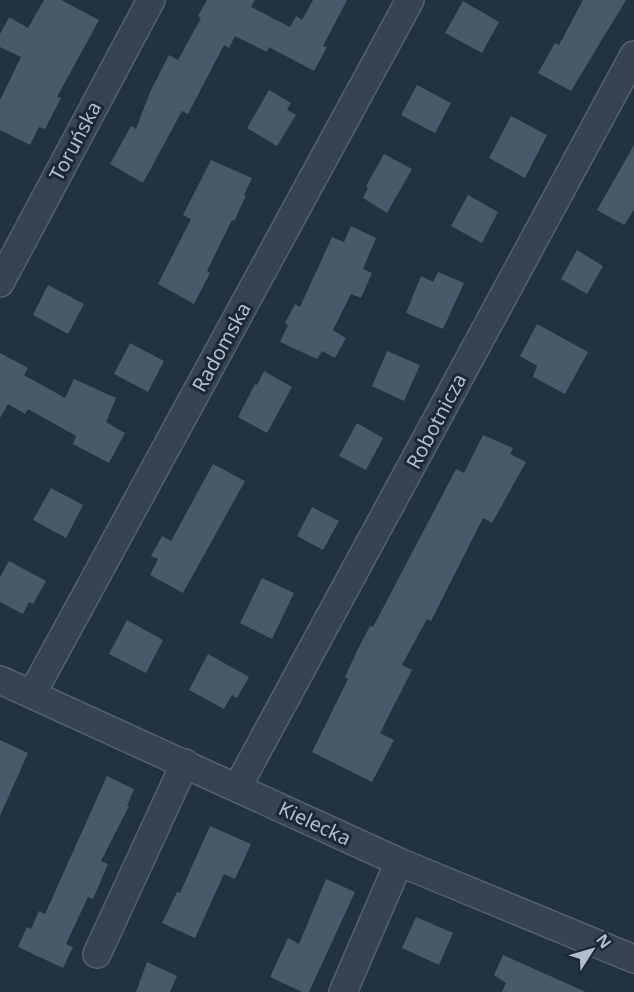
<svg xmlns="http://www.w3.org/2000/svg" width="634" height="992" viewBox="0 0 634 992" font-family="'Noto Sans',sans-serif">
  <rect width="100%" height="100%" fill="#223240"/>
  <!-- building -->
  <path fill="#485969" d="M44,0h17l38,20 -42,77 4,1 -16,31 -6,-2 -9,18 -30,-15v-30l21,-43 -21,-10v-13l9,-17 19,11z
    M207,0h48l-4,7 39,20 6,-11 6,4 11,-20h34l-24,46 4,1 -13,24 -45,-24 -2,5 -32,-16 -6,12 -5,-3 -36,69 -6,-3 -39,72 -33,-19 21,-38 5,3 14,-37 19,-37 9,5 23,-42 -3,-2z
    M583,0h43l-55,91 -33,-18 17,-30 4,2z
    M463,1l36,21 -17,31 -37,-20z
    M417,85l34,18 -16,30 -34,-18z
    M269,90l22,13 -4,7 9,5 -19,31 -30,-18z
    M511,116l36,19 -22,43 -36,-20z
    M634,145v65l-10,15 -27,-15z
    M384,154l28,15 -25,44 -24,-15 5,-10 -2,-2z
    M211,160l41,18 -8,17 2,1 -12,25 -2,-1 -25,51 3,2 -16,31 -36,-20 33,-65 -8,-4z
    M468,195l30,17 -16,31 -31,-17z
    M351,226l25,12 -13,31 9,4 -11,25 -10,-4 -18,36 13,8 -11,20 -13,-7 -5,8 -37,-17 8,-17 -3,-2 10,-19 5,3 32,-70 12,5z
    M577,250l26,16 -16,28 -26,-15z
    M438,272l26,11 -21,46 -37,-16 15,-37 12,6z
    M48,285l36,19 -16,30 -35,-19z
    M537,324l51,28 -23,42 -32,-17 4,-11 -17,-10z
    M130,343l34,18 -16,31 -34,-18z
    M387,351l33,14 -16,36 -32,-15z
    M0,353l28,15 -4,7 41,23 9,-19 42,19 -10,24 19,11 -16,30 -36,-19 3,-8 -48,-27 -3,5 -17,-10 -8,14z
    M264,371l28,16 -25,46 -29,-16 17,-33 2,1z
    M357,423l26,15 -17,32 -27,-14z
    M483,435l30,13 -3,6 16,8 -34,61 -9,-5 -52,103 -4,-2 -25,46 10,5 -32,63 14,7 -22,42 -60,-30 36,-73 -3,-2 12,-26 13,-25 3,1 83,-158 8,4z
    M213,464l32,17 -62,112 -33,-18 8,-16 -7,-3 11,-20 9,5z
    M51,488l32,17 -17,33 -33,-18z
    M312,507l27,14 -16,29 -26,-14z
    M9,561l37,20 -13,23 -4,-2 -6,12 -23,-12v-25z
    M262,578l32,15 -22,46 -32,-16z
    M127,620l36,20 -17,33 -37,-19z
    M208,654l41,23 -12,21 -5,-3 -8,14 -35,-19z
    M0,740l28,13 -28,63z
    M107,776l27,13 -7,17h2l-28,55 7,3 -15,35 -5,-2 -22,47 7,3 -10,21 -45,-21 9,-20 4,2 8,-18 6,3z
    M210,826l41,18 -16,35 -11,-5 -29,64 -33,-15 15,-31 3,1z
    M326,879l29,13 -46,100h-7l-32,-15 18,-39 11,6z
    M416,917l37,16 -14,32 -37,-17z
    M503,955l83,37h-84l4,-9 -12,-8z
    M147,962l30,14 -7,16h-34z"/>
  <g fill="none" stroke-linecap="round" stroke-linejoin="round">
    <!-- minor casing -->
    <g stroke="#54616e" stroke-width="30">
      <path id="minor" d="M0,283l151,-283
        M0,680l399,182 235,97
        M32,694l378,-694
        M237,788l397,-733
        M97,954l88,-191
        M343,992l56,-130"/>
    </g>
    <!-- minor -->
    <use href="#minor" stroke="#364350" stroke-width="27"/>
  </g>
  <g text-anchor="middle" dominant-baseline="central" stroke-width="6" stroke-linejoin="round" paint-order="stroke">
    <!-- street labels -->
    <g font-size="20" fill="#b2becb" stroke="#1b2835">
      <text transform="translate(75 141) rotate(-62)">Toruńska</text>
      <text transform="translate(221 347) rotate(-61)">Radomska</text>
      <text transform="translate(436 421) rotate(-62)">Robotnicza</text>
      <text transform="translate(315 823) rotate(25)">Kielecka</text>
    </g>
  </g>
  <!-- north arrow -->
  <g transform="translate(592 950) rotate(53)" stroke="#1b2835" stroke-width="4.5" paint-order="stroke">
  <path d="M0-4.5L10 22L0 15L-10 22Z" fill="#b2becb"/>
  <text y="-9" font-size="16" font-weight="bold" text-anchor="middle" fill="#b2becb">N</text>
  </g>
</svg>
